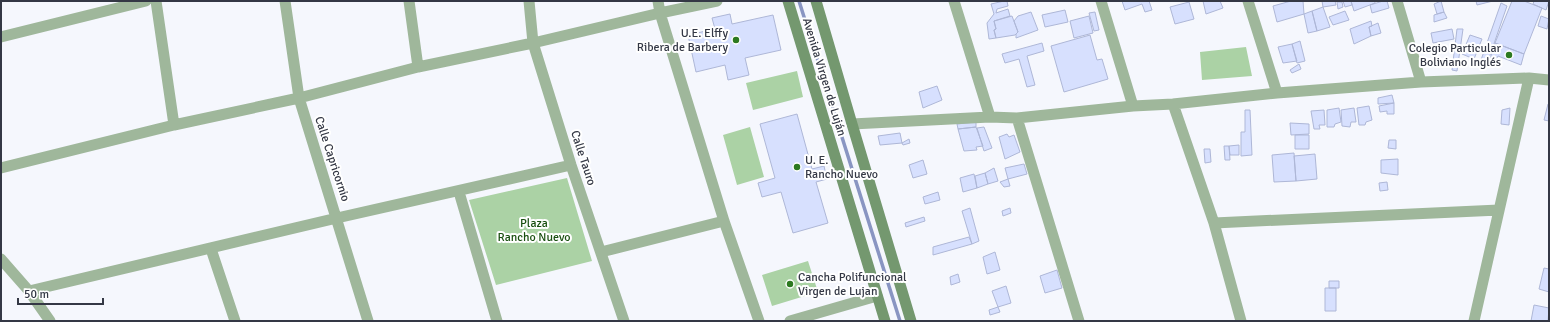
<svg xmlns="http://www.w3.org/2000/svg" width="1550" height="322" viewBox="0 0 1550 322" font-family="Signika,sans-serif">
  <rect width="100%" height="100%" fill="#f5f7fd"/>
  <!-- green -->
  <path fill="#abd2a5" d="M1246,47l6,29 -50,4 -2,-28z
    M797,71l6,26 -50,13 -7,-27z
    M750,127l14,50 -27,8 -14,-50z
    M567,178l25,83 -96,24 -27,-85z
    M808,261l10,31 -46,14 -10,-31z"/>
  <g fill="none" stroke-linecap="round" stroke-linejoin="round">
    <!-- stream -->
    <path stroke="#8995c2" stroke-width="3.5" d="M799,1l101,320"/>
  </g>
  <!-- building -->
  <path fill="#d7e0fe" stroke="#aeb7d7" d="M1004,1h3l1,5 -11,3 -1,4 12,-4 2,7 -16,5 2,8 -2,1 2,8 -7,1 -2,-16 7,-9 -3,-10z
    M1122,1h27l3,9 -7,2 -3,-8 -17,6z
    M1203,1h17l3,7 -17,6z
    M1291,1h12l1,13 -27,8 -4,-16z
    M1322,1h13l1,4 -13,2z
    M1343,1h8l1,4 -7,2z
    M1351,1h24v2l-21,8z
    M1383,1h4l2,7 -17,5 -2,-8z
    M1441,1l3,11 -7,2 -3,-10z
    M1476,1h17l-16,4z
    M1512,1h12l18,7 -18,46 -29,-11z
    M1534,1h15l-3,9 -13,-6z
    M1189,2l5,17 -19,5 -5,-17z
    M1337,2h5l1,5 -5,2z
    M1501,3l6,3 -19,55 -7,-1z
    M1323,7l7,20 -13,4 -5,-20z
    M1065,10l3,12 -23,5 -3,-12z
    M1312,11l5,20 -9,2 -4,-19z
    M1345,11l4,9 -16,5 -4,-8z
    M1031,12l7,18 -22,8v-4l2,-2 -4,-11 4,-5z
    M1095,12l4,18 -5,1 -5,-18z
    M1444,12l3,6 -13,4v-7z
    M730,14l2,10 41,-9 8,35 -36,8 4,17 -21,5 -3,-15 -29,7 -8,-37 27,-6 -3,-11z
    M1012,16l6,16 -3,3 -19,3 -2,-8 2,-1 -2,-8z
    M1089,16l4,17 -19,5 -4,-17z
    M1541,16l8,3 -2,10 -9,-3z
    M1371,21l1,5 -3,1 2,9 -17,8 -4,-15z
    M1378,23l3,10 -10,3 -2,-9z
    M1452,29l2,10 -21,4 -2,-10z
    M1457,29h6l-6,42 -5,-1z
    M1090,35l7,25 5,-1 6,20 -44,13 -13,-46z
    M1470,35l12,4 -8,20 -12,-5z
    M1300,41l5,20 -8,2 -5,-19z
    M1042,43l2,8 -17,5 8,29 -8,2 -8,-28 -14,4 -3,-9z
    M1495,43l29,11 -3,11 -23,-9 -3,5 -5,-2z
    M1292,44l5,17 -14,2 -5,-16z
    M1299,64l2,5 -9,4 -2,-3z
    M937,86l5,14 -19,8 -4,-16z
    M1392,95l2,8 -16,1v-6z
    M1394,103v11h-7v-3l-7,1 -1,-6z
    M1548,104h1v17l-5,-1z
    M1369,106l3,14 -6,2 -1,3h-6l-2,-17z
    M1339,108l2,14 -6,2 -1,3h-7v-17z
    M1354,108l2,14h-5l-1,5 -8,-1 -1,-16z
    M1510,108l-1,17 -8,-1 1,-14z
    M1245,110h5l2,45 -11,1v-24h4z
    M1324,110l1,15h-6l1,4h-6l-3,-18z
    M797,114l15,55 12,-3 3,13 -11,3 12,41 -35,10 -12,-41 -19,5 -4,-14 17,-5 -15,-54z
    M976,122v5l-18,2 -1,-5z
    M1290,123l19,1v10l-18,1z
    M976,127l7,19 -7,1 1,3 -13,1 -6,-22z
    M984,127l8,21 -8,3 -7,-23z
    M900,133l2,10 -22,2 -2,-9z
    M1007,134l2,3 5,-2 6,17 -15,7 -6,-22z
    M1295,135h14v14h-14z
    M909,139l1,4 -7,2 -1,-2z
    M1389,140h7v9l-8,-1z
    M1239,145v10h-9l-1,-9z
    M1224,146h5l1,14h-5z
    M1204,149h6l1,13 -6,1z
    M1294,153l2,28 -22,1 -2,-27z
    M1315,154l2,25 -21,2 -2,-25z
    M1398,159v16l-17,-2v-13z
    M923,160l4,14 -14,4 -4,-13z
    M1024,164l3,10 -19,5 -3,-11z
    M994,168l4,13 -10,3 -3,-11z
    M985,173l3,11 -11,4 -2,-12z
    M974,174l3,14 -14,4 -3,-14z
    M1008,179l2,7 -6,1 -4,-5z
    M1387,182l1,8 -8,1 -1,-8z
    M938,192l2,8 -15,4 -2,-7z
    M970,208l9,33 -7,3 -10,-33z
    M1010,208l1,5 -8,3 -1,-5z
    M924,217l1,4 -19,6 -1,-4z
    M969,237l3,7 -39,11v-8z
    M995,252l5,18 -13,4 -4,-17z
    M1544,268l5,1v23l-10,-3z
    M1057,270l5,18 -17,5 -5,-17z
    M958,274l2,8 -9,3 -1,-8z
    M1329,281h10v7h-10z
    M1006,286l5,17 -13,4 -6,-16z
    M1325,288h11v23h-11z
    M1534,305l15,3 -1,13h-17z
    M998,307l2,5 -10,3 -1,-5z"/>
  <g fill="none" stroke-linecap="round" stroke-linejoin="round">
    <!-- minor -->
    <path stroke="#9fb79b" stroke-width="11" d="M156,1l18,124
      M285,1l14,97 69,223
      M409,1l9,66
      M529,1l4,42 38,122 53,156
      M658,1l2,12 64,208 35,100
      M954,1l36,116
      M1101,1l32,105
      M1248,1l29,92
      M1397,1l24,81
      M1,37l145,-36
      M1173,104l41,119 27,98
      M1017,118l62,203
      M852,124l138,-7 27,1 116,-12 40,-2 104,-11 144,-11 108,-4 20,2
      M1,168l173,-43 125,-27 119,-31 115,-24 127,-30 57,-12
      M459,192l38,129
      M1214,223l285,-13
      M211,249l24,72
      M601,252l123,-31
      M1,259l28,32 21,30
      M29,291l308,-73 234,-53
      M790,321l87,-25
      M1474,321l55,-243"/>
    <!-- secondary -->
    <path stroke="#74986f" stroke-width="11" d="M788,1l97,320
      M816,1l36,123 59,197"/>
  </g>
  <!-- markers -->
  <g fill="#2c7920" stroke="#fff" stroke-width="1.5">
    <circle cx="736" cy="40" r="4"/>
    <circle cx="1509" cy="55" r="4"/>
    <circle cx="797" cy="167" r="4"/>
    <circle cx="790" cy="284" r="4"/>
  </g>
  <g text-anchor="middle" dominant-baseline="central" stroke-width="4" stroke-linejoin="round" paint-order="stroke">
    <!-- poi labels -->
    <g font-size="12" fill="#343845" stroke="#fff" text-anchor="end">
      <text x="728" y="33">U.E. Elffy<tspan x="728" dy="14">Ribera de Barbery</tspan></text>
      <text x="1501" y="48">Colegio Particular<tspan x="1501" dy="14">Boliviano Inglés</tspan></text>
      <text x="805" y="160" text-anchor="start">U. E.<tspan x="805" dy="14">Rancho Nuevo</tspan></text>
      <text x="798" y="277" text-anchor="start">Cancha Polifuncional<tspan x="798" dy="14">Virgen de Lujan</tspan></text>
    </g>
    <!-- street labels -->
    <g font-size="12" fill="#343845" stroke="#fff">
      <text transform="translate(824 77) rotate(73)">Avenida Virgen de Luján</text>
      <text transform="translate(583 158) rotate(72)">Calle Tauro</text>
      <text transform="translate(332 159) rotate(72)">Calle Capricornio</text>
    </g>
    <!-- park labels -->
    <g font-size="12" fill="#194f10" stroke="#fff">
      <text x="534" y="223">Plaza<tspan x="534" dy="14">Rancho Nuevo</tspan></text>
    </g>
  </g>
  <!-- border -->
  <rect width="1550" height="322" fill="none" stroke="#343845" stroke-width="4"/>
  <!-- scale -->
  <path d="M18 298v6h85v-6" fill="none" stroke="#343845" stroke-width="2"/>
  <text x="24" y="298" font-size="12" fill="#343845" stroke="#ffffff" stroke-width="3" paint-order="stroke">50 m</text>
</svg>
